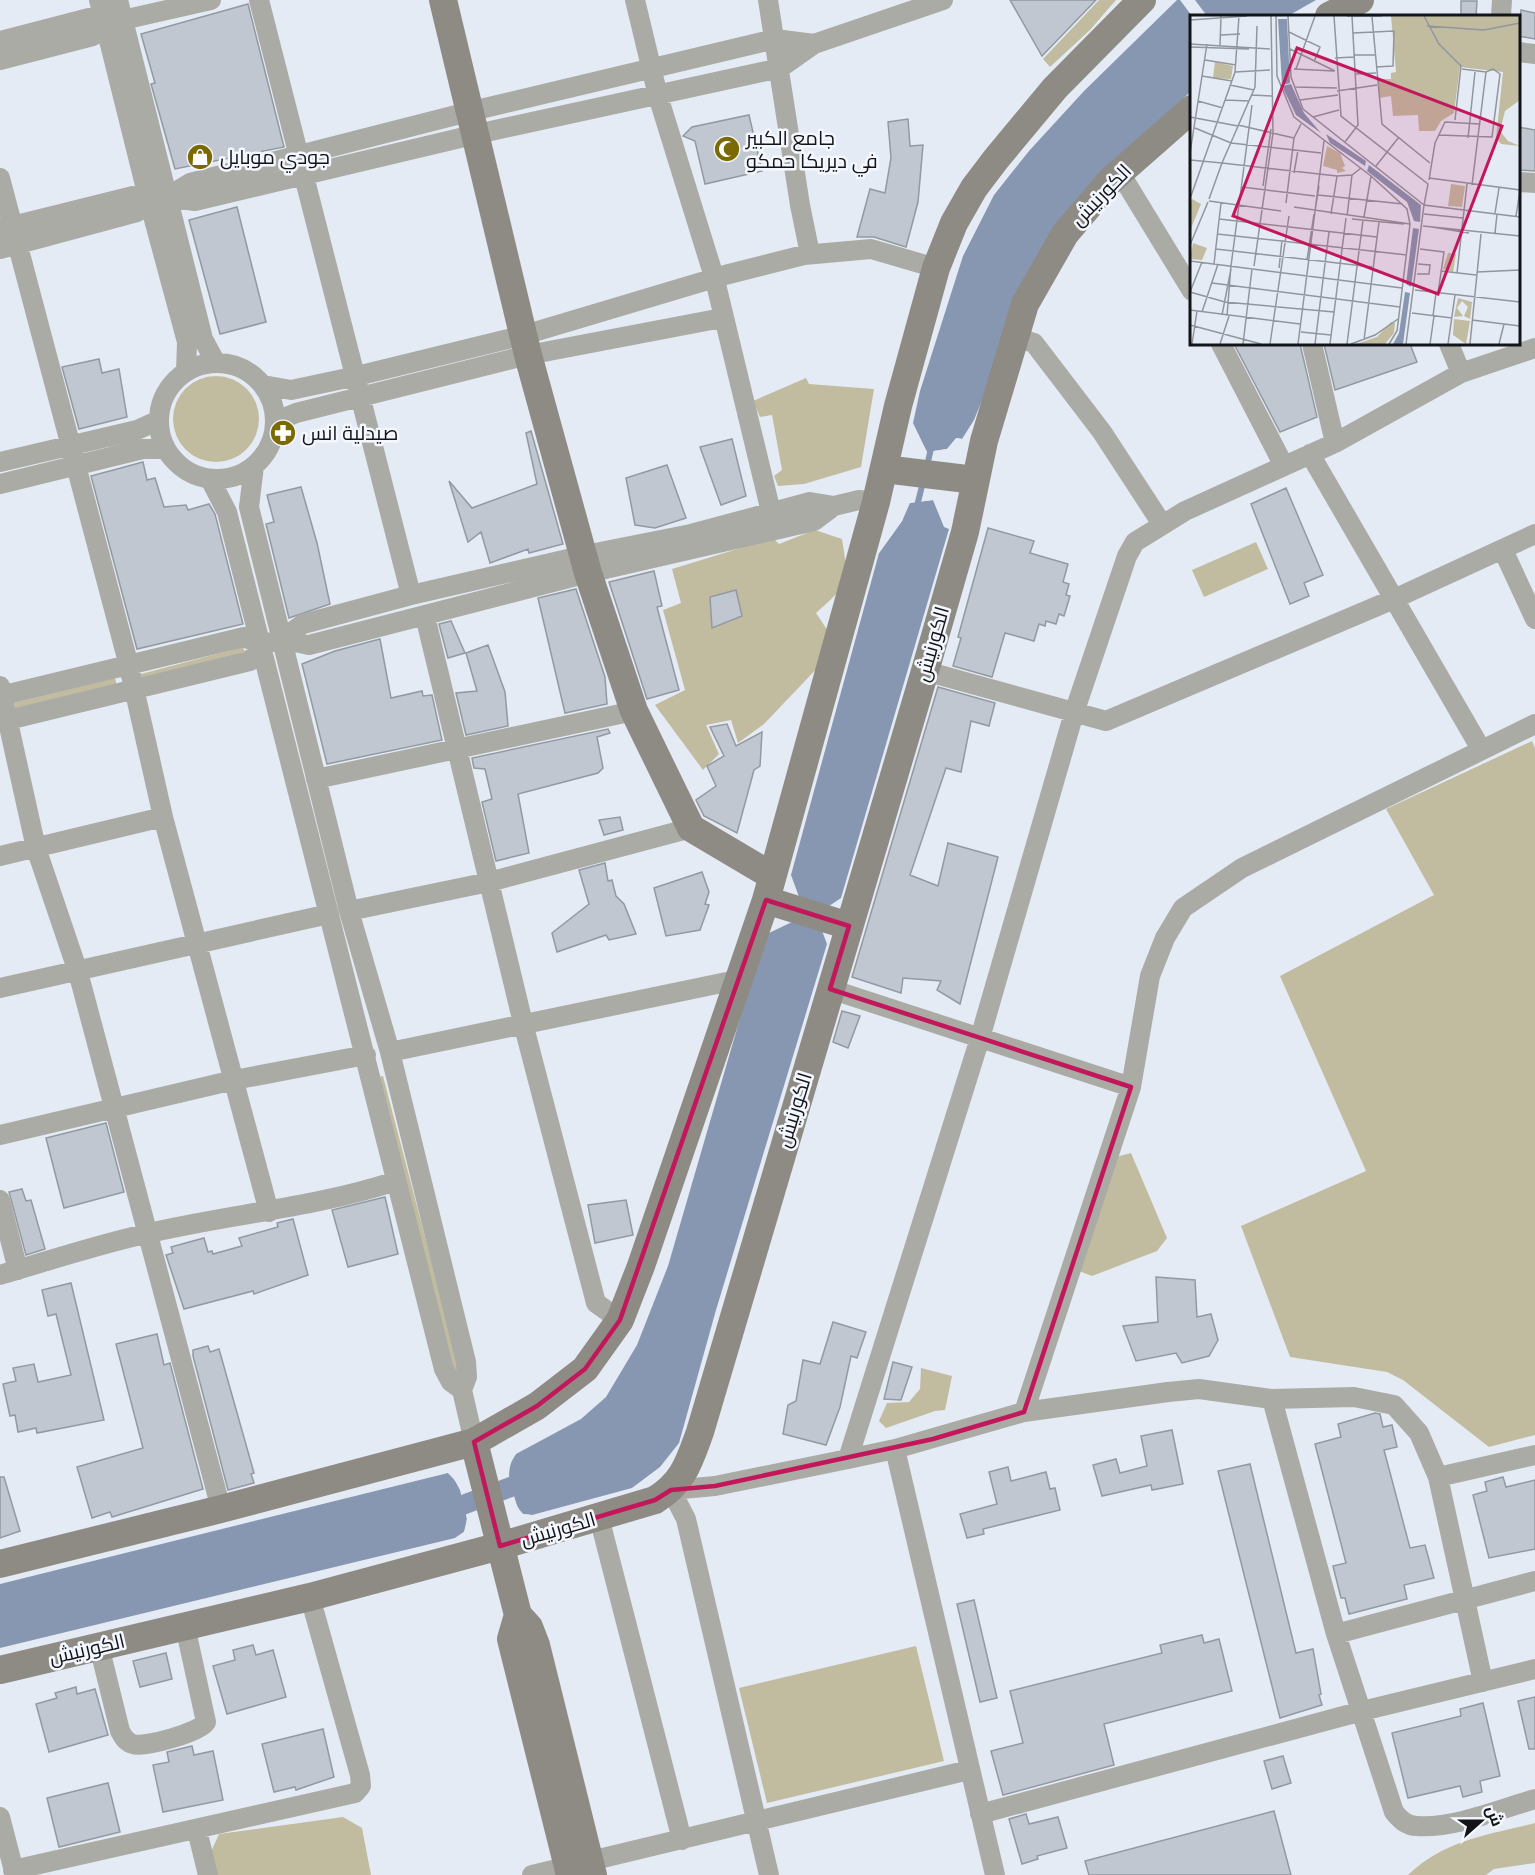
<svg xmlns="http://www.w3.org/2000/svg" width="1535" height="1875" viewBox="0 0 1535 1875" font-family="'Fira Sans Condensed',Cairo,sans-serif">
  <rect width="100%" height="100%" fill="#e5ebf5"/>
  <!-- green -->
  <path fill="#c1bca0" d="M1099,0h17l-26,30 -40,37 -7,-8z
    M173 419a43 43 0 1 1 86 0a43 43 0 1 1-86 0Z
    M806,378l3,6 65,5 -13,78 -57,17 -26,2 -4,-10 8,-6 -10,-55 -12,2 -7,-16z
    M809,528l33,11c7,44 8,44 -26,74l14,21 -6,27 -60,63 -26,19 -7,-23 -25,5 13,29 -16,16 -48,-65 30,-15 -22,-80 18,-7 -9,-34 101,-31 6,6 28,-11z
    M1256,542l12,27 -64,28 -12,-27z
    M243,647l3,8 -103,27 -2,-8z
    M115,678l2,8 -101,25 -2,-8z
    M1532,741l3,7v687l-46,12 -86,-67 -16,-8 -97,-15 -49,-131 125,-55 -86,-195 154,-81 -48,-86z
    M383,1076l77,295 -5,1 -77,-295z
    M1131,1153l36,85 -10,13 -65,25 -13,-5 37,-114z
    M921,1368l31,8 -7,34 -10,1 -49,17 -7,-7 8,-18 22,-1 11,-13z
    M916,1646l28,115 -177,42 -28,-115z
    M343,1817l19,11 9,47h-156l-5,-21 9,-20z
    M1535,1823v40l-41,6 -8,6h-78c36,-35 80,-40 127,-52z"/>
  <!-- water -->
  <path fill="#8897b1" d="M1177,0h3l12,16 -1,75 -114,111 -78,156 -25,62 -12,19 -6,-1 -9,11 -20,3 -14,-29 7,-32 43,-135 31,-61 35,-44 55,-60z
    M1195,0h121l-28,16h-81z
    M933,500l16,29 -108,369 -18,12 -21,-5 -11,-30 88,-322 23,-32 7,-18z
    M792,922l29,6 6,16 -111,366 -37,133 -19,24 -28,21 -100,27 -9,-1c-13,-14 -20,-44 -7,-60l65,-35 25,-22 31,-52 31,-79 91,-313 10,-20z
    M448,1473c14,12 24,41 16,59l-9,6 -455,110v-64z"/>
  <!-- pier -->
  <path fill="#e5ebf5" d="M910,422l17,30 20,-3 10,-11 5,1v3l-4,-1 -10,11 -22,2z
    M934,497l15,27v5l-5,-2 -11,-27 -23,3 -8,18 -23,32 2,-7 18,-26 8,-19z
    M516,1454l-7,11v14l9,30 5,5 9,1 -7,2 -9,-7 -10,-31v-15l4,-8z
    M452,1472l11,17 7,30 -4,15 -11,4 9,-6 3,-13 -7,-29 -5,-10 -7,-7z"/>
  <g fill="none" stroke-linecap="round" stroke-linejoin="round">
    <!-- stream -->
    <path stroke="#8897b1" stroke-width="6" d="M927,466l5,-22
      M916,510l7,-28"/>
    <!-- canal -->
    <path stroke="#8897b1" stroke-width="20" d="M460,1506l72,-27"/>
  </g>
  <!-- building -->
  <path fill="#c1c7d1" stroke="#9399a2" stroke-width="1.5" d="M1010,0h86l-54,56z
    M1461,1h16l-1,15h-15z
    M248,4l36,143 -109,22 -24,-85 4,-1 -14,-49z
    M1521,10l14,3v26l-17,-3z
    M749,115l13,56 -57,13 -10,-43 -12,-5 9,-9z
    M908,119l2,27 13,-1 -5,57 -12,45 -32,-10h-17l13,-48 15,4 6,-35 -3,-36z
    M1518,127l17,3v41l-17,-1z
    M237,207l29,115 -46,12 -31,-114z
    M1234,344h66l17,73 -37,15z
    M1324,344h86l7,18 -82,28z
    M99,359l3,14 17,-4 8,48 -48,12 -17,-62z
    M531,431l32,113 -34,9 -1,-4 -38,14 -9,-31 -13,10 -19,-61 23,27 65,-24 -11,-51z
    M732,439l14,57 -25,9 -21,-58z
    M143,462l4,18 8,-2 9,29 22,-2 2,5 21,-6 6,10 28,110 -106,25 -46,-173z
    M667,465l19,53 -31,10 -20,-3 -9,-47z
    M301,487l16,56 13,61 -41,14 -23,-94 8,-2 -7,-27z
    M1286,488l37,87 -19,8 5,13 -19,8 -39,-100z
    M988,528l46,13 -4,12 38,11 -5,18 6,2 -3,11 4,1 -6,20 -5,-2 -3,10 -10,-3 -1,5 -6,-2 -5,17 -29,-8 -13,44 -39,-11 8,-28 -3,-1z
    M654,571l8,35 -5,1 22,83 -32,9 -38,-117z
    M576,589l29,88 2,27 -42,9 -27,-115z
    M736,590l6,26 -30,12 -2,-31z
    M451,621l14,32 -17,5 -9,-34z
    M380,639l11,59 31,-7 1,5 9,-1 10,45 -115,24 -25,-100 33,-13z
    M488,645l17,47 3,34 -42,9 -10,-42 21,-2 -11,-38z
    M938,687l57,16 -6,23 -18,-5 -10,51 -15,-4 -36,107 28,11 10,-43 50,14 -38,147 -23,-14 4,-9 -38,-3 -2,15 -49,-16z
    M727,724l9,22 26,-14 -2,34 -6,4 -17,63 -33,-17 -8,-16 20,-14 -9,-20 17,-10 -14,-29z
    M608,729l2,4 -13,4 6,31 -5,5 -80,21 11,59 -33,8 -14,-59 10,-3 -7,-30 -11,-1 -2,-10z
    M620,817l3,13 -19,5 -5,-15z
    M605,863l3,18 4,-1 4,16 8,8 12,30 -27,6 -3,-5 -49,17 -5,-19 37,-29 -10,-34z
    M702,872l7,20 -4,12 4,1 -9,25 -34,6 -12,-48z
    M842,1011l18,5 -12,32 -15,-6z
    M106,1123l18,69 -60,16 -18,-70z
    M22,1189l4,12 5,-1 14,49 -19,6 -17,-63z
    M385,1197l13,57 -50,13 -16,-57z
    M626,1200l7,35 -38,8 -7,-38z
    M293,1219l15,56 -54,19 -1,-3 -69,18 -18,-54 7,-2 -2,-6 33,-9 4,14 4,-1 1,3 29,-8 -3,-8 39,-11 -1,-4z
    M1156,1277l39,3 2,37 14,-3 7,26 -9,16 -27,7 -6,-10 -40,8 -13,-35 35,-4z
    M71,1283l33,137 -67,13 -1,-5 -18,4 -3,-17 -5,1 -7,-32 13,-3 -3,-13 21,-4 4,18 33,-7 -15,-61 -8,2 -6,-26z
    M833,1322l33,10 -9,26 -6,-2 -11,51 -14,38 -43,-11 5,-29 8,-4 7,-41 17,4z
    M157,1334l7,31 6,-2 33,126 -91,28 -2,-5 -18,6 -15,-51 66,-19 -27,-104z
    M208,1346l2,6 9,-3 35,124 -3,1 3,9 -26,7 -35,-134v-6z
    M893,1362l19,5 -11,33 -17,-1z
    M1375,1413l5,1 3,13 9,-2 5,22 -13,3 26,98 15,-3 9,33 -30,7 3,14 -58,15 -4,-16h-4l-8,-32 13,-3 -31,-119 26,-7 -3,-13z
    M1172,1430l11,54 -31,6 -1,-5 -49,11 -9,-31 23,-6 4,14 27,-7 -6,-30z
    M1250,1464l46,189 17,-4 8,45 -2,1 3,10 -42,13 -62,-247z
    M1008,1467l3,14 35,-9 4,17 5,-1 5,22 -77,19 1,5 -17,4 -7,-24 37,-10 -8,-32z
    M0,1477h4l16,54 -20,7z
    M1503,1477l3,10 29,-7v69l-46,9 -16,-63 14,-4 -2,-9z
    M974,1600l23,98 -17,4 -23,-98z
    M1202,1635l2,8 15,-4 13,52 -128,33 10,41 -111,30 -12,-44 32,-8 -13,-52 152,-38 -2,-8z
    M253,1645l3,10 17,-5 13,47 -59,17 -14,-48 22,-6 -2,-10z
    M166,1653l6,26 -32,8 -7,-26z
    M76,1687l1,7 18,-5 13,46 -59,17 -13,-48 21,-6 -2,-5z
    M1535,1697v52h-6l-11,-48z
    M1483,1703l17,73 -20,5 2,11 -19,5 -3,-11 -52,12 -16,-65 69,-17 -1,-7z
    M323,1729l11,48 -38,13 -1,-3 -21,5 -12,-48z
    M192,1746l2,9 19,-4 10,49 -60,12 -10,-47 16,-3 -2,-10z
    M1283,1756l8,27 -19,6 -8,-28z
    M108,1783l12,49 -61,15 -12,-49z
    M1274,1811l17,64h-202l-4,-14z
    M1026,1814l3,10 29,-7 9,31 -30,8 1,3 -16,5 -13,-45z"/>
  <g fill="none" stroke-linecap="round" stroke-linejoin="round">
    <!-- street -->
    <path stroke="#ababa6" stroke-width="20" d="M99,0l50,201 38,141 -1,30
      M118,0l85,339 13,24
      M259,0l152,595
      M635,0l23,96 57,184 56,232
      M768,0l32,205 10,49
      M1501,16l1,-16
      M0,41l89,-23 16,6
      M1518,52l17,2
      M0,60l93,-24 12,-12 106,-24
      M1120,173l72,118
      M0,178l129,488 34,151 106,395
      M1518,182l17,1
      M167,197l23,-14 282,-72 303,-72 39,5
      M0,229l133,-33 16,5 18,-4 28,4 282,-67 303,-66 34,-24 129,-44
      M0,249l137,-37 12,-11
      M1015,337l19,6 68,89 60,92
      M1221,344l63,122
      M1312,344l23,99
      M1449,344l12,29
      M159 421a58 58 0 1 1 116 0a58 58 0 1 1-116 0Z
      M263,385l28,5 66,-14 167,-41 201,-60 79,-20 67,-6 65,19
      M275,422l21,-9 232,-58 194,-37
      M1310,454l171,295
      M0,462l137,-32 22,-10
      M254,466l-5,41 100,404 41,141 76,310 1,15 -5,13 12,52
      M210,479l17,33 217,857 7,13 11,8
      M0,484l143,-35h23
      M1503,550l32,69
      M425,616l98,407 73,280 24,17
      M282,639l27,6 279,-72 226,-52 20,-15
      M925,671l181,50 288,-122 141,-65
      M0,686l36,162 42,124 143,537
      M0,696l244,-59 18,8
      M0,722l250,-61 12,-16 20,-6 21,-15 108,-29 174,-40 106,-21 119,-32 24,4 25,-6 17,2
      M316,779l318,-68
      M0,856l163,-39
      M349,911l140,-29 202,-54
      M0,988l329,-74
      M830,989l301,98
      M390,1052l351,-73
      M0,1135l234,-55 132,-25
      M0,1200l18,70
      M0,1275c48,-14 96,-30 145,-41 84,-20 169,-26 251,-53
      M1272,1399l64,235 58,178c6,7 12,14 23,14 35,3 84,-17 118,-27
      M1024,1412l107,-325 19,-111 15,-38 18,-30 59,-40 293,-144
      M895,1449l100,426
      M848,1459l47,-10 129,-37 144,-20 31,-3 73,10 82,-2 40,8 25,28 19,44 45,205
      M1438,1477l97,-22
      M599,1517l83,323
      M1336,1634l199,-53
      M99,1646l21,85c3,6 6,11 13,13 12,4 67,-12 73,-22l-21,-96
      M980,1814l382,-103 173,-42
      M0,1817l15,58
      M197,1830l11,45
      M13,1870l342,-77 6,-7 -1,-11 -50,-178
      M532,1875l437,-105
      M769,1875l-83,-356 -15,-29 44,-4 133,-27 132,-421 94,-325 53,-157 8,-14 50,-31 150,-68 126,-70 74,-25"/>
    <!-- secondary -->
    <path stroke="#8d8b84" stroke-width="28" d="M443,0l85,355 60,218 46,138 57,117 81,48
      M1329,16l31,-16
      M884,469l91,11
      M766,900l83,26
      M474,1442l44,173 11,12 7,18 57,230
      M0,1564l221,-55 253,-67 63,-36 48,-37 35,-49 21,-54 125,-366 110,-398 22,-96 38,-138 18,-45 20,-35 22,-29 59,-71 87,-88
      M518,1615l-7,24 59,236
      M0,1670l310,-73 190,-51 155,-46c29,-18 34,-38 45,-68l225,-761 40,-139 19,-91 41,-137 40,-70 45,-53 82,-72"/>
  </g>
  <!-- marked area -->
  <path fill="none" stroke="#c2185b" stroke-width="4.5" stroke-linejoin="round" d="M766,900l83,26 -19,63 301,98 -107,325 -91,27 -218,47 -44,4 -16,10 -155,46 -26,-104 63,-36 48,-37 35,-49z"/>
  <!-- icons -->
  <defs>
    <g id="mosque-disc" transform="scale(1.35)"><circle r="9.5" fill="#7b6a02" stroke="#f4f8fe"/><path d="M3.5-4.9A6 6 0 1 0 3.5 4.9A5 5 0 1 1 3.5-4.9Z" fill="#fff"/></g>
    <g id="shop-disc" transform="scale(1.35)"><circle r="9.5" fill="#7b6a02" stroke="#f4f8fe"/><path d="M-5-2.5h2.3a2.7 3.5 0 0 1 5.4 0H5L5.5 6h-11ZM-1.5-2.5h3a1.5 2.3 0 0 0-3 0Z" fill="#fff"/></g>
    <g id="pharmacy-disc" transform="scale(1.35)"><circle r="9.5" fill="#7b6a02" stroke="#f4f8fe"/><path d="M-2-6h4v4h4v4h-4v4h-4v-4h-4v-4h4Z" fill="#fff"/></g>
  </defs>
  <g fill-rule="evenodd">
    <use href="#mosque-disc" x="727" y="149"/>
    <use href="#shop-disc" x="200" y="157"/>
    <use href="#pharmacy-disc" x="283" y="433"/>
  </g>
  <g text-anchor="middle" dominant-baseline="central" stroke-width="5" stroke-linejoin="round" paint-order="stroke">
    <!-- poi labels -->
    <g font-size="20" fill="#121418" stroke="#f4f8fe" text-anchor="start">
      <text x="746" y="138">جامع الكبير<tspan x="746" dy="23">في ديريكا حمكو</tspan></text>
      <text x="220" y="157">جودي موبايل</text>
      <text x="302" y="433">صيدلية انس</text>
    </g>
    <!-- street labels -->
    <g font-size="20" fill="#121418" stroke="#f4f8fe">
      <text transform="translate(1101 195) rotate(-46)">الكورنيش</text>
      <text transform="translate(932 644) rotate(-74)">الكورنيش</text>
      <text transform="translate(794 1110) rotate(-73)">الكورنيش</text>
      <text transform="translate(558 1529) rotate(-16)">الكورنيش</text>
      <text transform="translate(87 1649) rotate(-13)">الكورنيش</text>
    </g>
  </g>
  <!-- overview -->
  <g transform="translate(1190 15)">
    <rect width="330" height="330" fill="#e5ebf5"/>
    <path d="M201,1h129v84l-15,11 -5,20 8,10 12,5 -19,-2 -5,-6 7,-66 -43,-5 -6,46 -13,8 -6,10h-16l-1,-16 -25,1 -2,-20 -12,2 -1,-19h13v-6l5,-1zM25,47l18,4 -2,13 -18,-1zM137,131l13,7 5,13 -3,2 4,3 -9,2v-3l-14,-4zM261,169l14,2 -3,21 -14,-1zM2,184l9,5 -11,27v-26zM3,228l14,5 -5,12 -12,-1zM258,238l8,1 -3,18 -10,-3zM268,283l14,4 -2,17 -6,-3 4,-9 -6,-6 -5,7 6,8 -9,1zM264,304l16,2 -4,23 -13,-9zM201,307l4,1 -1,10 -9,11h-29l21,-7z" fill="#c1bca0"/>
    <path d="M88,4h9l3,64 -8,2zM101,69l13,29 17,20 -25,-18 -14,-29zM136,119l40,27 -1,5 -35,-23zM179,150l52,40 -1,17 -6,-1 -7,-19 -40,-31zM223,213l6,1 -8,58 -5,-3zM215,277l5,1 -7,51h-10l6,-11z" fill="#8897b1"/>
    <path fill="none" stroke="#91959d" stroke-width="1.5" d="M86,1l1,60 17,41 77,59 36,33 3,15 -10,83 -3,24 -8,13M98,1l3,61 12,32 121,96 -18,139M144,1l7,100 87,68 -4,21 96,12M157,1h35M234,1l15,28 22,22 -6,54M182,2l10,107 48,39M0,5l57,-4M237,11l57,4 36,-7M99,17l31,15 -6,15M163,18l41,-2 -1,35 -17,1M31,20l19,-1M0,29l80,5M30,30l1,-29M0,32l59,2M100,34l45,22M164,40h21M145,43l19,-1M15,45l31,5M104,54l40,2M106,54l19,-53M45,57l35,-2M166,59l20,-1M12,61l30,5M40,70l24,5M104,72l43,1M147,76l40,-6M62,80l20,1M35,85l24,1M110,85l38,-5M8,86l25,7M0,102l48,9M123,102l26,-7M48,110l56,13M5,113l36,15 90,10M249,120l53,2 8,-63 -7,-5 -7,3 -24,-3M278,123l7,-66M155,127l13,-17 -6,-109M0,138l17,-109M0,145l32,3 33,-76 2,-61M32,148l115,13 15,-1 9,-7M186,151l23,-29M104,158l4,-23M239,163l91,12 -4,26M239,165l6,-37 10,-21 34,2M282,170l14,-113M73,171l8,-57M52,172l73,9M128,180l85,9M1,181l44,-124 4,-56M19,184l13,-36M19,186l72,10M96,188l8,-65 7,-14M104,192l116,17M125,196l4,-25M305,198l4,-25M141,199l6,-38M234,199l39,4M157,201l5,-41M174,202l7,-41M29,204l158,18M162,204l52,5M233,211l97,10M242,212l37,6M305,218l2,-19M27,219l190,21M0,230l18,-43M26,234l156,18M230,234l24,3 -6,41M117,245l7,-46M0,246l212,27M24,249l7,-61M41,251l21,-161M64,251l19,-133 -2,-117M89,253l3,-28M251,256l35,4M287,257l43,-2M267,258l10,-89M227,259h12l1,-9 -12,-1M22,268l188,24M225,275l105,12M0,277l35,10 109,10M0,277l12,-30M0,295l110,14M12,297l16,-48M222,298l40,5M32,300l9,-46M37,301l4,-51M243,301l3,-23M282,305l48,6M0,310l71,19M111,317l30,3M174,325l15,-118M2,329l5,-33M30,329l9,-28M53,329l9,-75M80,329l19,-128M108,329l26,-203M125,329l14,-112M140,329l16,-126M157,329l16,-124M161,329l24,-9 23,-16M240,329l4,-28M258,329l7,-49M280,329l11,-110M309,329l5,-20"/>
    <path fill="#c2185b" fill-opacity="0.15" stroke="#c2185b" stroke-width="3" d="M107,33l205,78 -64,168 -205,-78z"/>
    <rect width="330" height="330" fill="none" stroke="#121418" stroke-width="3"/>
  </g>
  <!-- north arrow -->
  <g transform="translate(1481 1821) rotate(69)" stroke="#f4f8fe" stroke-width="4.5" paint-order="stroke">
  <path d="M0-4.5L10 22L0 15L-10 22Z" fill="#121418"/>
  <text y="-9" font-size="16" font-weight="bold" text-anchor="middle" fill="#121418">ش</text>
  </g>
</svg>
